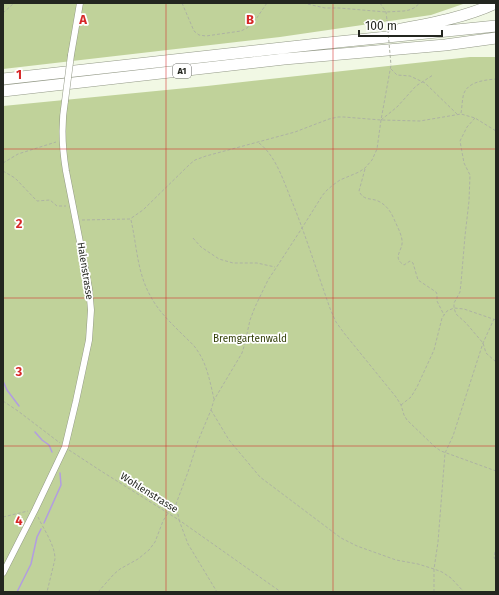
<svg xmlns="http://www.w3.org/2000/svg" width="499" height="595" viewBox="0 0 499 595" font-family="'Fira Sans',sans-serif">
  <rect width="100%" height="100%" fill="#f1f8e4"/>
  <!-- green -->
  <path fill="#c0d29a" d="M3,3h463l-35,12 -151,22 -277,32z
    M470,57h26v535h-493v-486l204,-20z"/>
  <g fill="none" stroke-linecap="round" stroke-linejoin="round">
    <!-- stream -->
    <path stroke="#b29de1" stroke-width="1.5" d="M3,381l4,9 12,16
      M35,432l7,8 7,5 3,7
      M44,523l17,-38 -1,-12
      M17,592l14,-28 6,-27 4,-8"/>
    <!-- street casing -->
    <g stroke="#939987" stroke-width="7">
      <path id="street" d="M71,55l9,-52
        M3,573l32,-63 30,-63 11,-46 13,-61 2,-30 -2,-22 -23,-117c-4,-24 -5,-47 -1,-70"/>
    </g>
    <!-- highway casing -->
    <g stroke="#939987" stroke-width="12">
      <path id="highway" d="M401,29c32,-6 65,-12 95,-26
        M3,79l315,-35 178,-18
        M3,91l281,-32 161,-14 51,-7"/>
    </g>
    <!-- path -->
    <path stroke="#adb2a3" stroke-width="1" stroke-dasharray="3 2" stroke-linecap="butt" d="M182,3l12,28 5,4 7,1 35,-5 6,-3 7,-6 13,-19
      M303,3l22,5h14l47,4 18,-1 5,-1 5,-2 6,-5
      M380,3l6,9 1,8
      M3,13l11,-10
      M391,69l6,6 13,1 15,7 32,31
      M461,113c1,-5 1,-11 2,-16 2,-15 21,-17 33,-18
      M475,118l-8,9 -7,14 4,22 6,12 -1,26 -4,35 -4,47 -1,9 -6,11v5l2,6 10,9 17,20 3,10 10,9
      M381,120l16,-13 19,-21 17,-11
      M259,143c18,14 25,40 34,61 14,35 25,71 38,107l5,11 8,11 52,64 5,8 3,10 3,5 28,27 6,4 55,20
      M3,163l15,-9 38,-12
      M365,169l-6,22c5,11 13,6 21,11 7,4 11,10 14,17 3,7 7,14 8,21 2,10 -11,17 2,25l6,-4 3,2 5,17 18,12 1,2v7l7,14
      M3,171l12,7 22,23 13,-1 7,6h9
      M82,220l48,-1 13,-9 47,-46 5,-4 11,-4 89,-24 34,-13 9,-2h6l37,3 39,1 41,-7 14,4 21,13
      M131,220c6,26 6,53 20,77 8,15 21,27 33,39 5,5 10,9 13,14 10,14 13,32 17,49
      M193,238l8,9 18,12 14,4h24l18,4
      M3,401l15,10 42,32
      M401,405l10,-8 6,-10 17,-37 8,-32 5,-7 7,-3 10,1 32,11
      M211,410l18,30 31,37 81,61 16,8 39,14 22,4 16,5 8,3 9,6 13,14
      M69,450l32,21 78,49 9,24 29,48
      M176,504l3,16 102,72
      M3,517l25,-6
      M38,517c6,13 17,28 17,42l-8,33
      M496,547l-2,10 2,4
      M98,592l16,-18 6,-5 18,-10 11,-9 6,-8 8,-21 5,-8 3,-4 5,-5 12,-32 10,-31 13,-31 3,-10 28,-47 3,-10 5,-23 5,-13 13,-27 8,-12 26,-40 20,-32 4,-5 7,-6 7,-5 19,-8 6,-4 7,-8 5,-11 4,-29 10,-55
      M434,592v-23l4,-27 7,-89 8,-17 30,-93 11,-24"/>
    <!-- street -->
    <use href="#street" stroke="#fff" stroke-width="6"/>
    <!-- highway -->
    <use href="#highway" stroke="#fff" stroke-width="11"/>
    <!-- street-bridge casing -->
    <g stroke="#939987" stroke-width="7" stroke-linecap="butt">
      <path id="street-bridge" d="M65,101l6,-46"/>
    </g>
    <!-- path-bridge -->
    <path stroke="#adb2a3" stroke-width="1" stroke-dasharray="3 2" stroke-linecap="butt" d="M387,20l4,45"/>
    <!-- street-bridge -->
    <use href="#street-bridge" stroke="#fff" stroke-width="6"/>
  </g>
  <!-- grid -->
  <path fill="none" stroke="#d62828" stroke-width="1" stroke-opacity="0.55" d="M166,3v589M333,3v589M3,149h493M3,298h493M3,446h493"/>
  <g text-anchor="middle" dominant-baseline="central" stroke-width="3.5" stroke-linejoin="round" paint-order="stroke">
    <!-- shield labels -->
    <rect fill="#fff" stroke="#656762" stroke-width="1" x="173" y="64" width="18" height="14" rx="3"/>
    <g font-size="9" font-weight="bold" fill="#23261f">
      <text x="182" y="71">A1</text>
    </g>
    <!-- street labels -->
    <g font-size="10" fill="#23261f" stroke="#fff">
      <text transform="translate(85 271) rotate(81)">Halenstrasse</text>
      <text transform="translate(149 493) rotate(32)">Wohlenstrasse</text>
    </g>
    <!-- park labels -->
    <g font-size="10" fill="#334009" stroke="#fff">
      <text x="250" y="339">Bremgartenwald</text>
    </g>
  </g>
  <g font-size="13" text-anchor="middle" font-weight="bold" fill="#d62828" stroke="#fff" stroke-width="3.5" stroke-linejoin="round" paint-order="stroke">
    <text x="83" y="24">A</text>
    <text x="250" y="24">B</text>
    <text x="19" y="79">1</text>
    <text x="19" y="228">2</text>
    <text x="19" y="376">3</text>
    <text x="19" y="525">4</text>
  </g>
  <!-- border -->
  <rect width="499" height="595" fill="none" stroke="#23261f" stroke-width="8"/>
  <!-- scale -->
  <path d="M359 30v6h83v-6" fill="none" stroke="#23261f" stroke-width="2"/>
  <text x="365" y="30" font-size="12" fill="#23261f" stroke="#ffffff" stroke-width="3" paint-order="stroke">100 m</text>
</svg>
